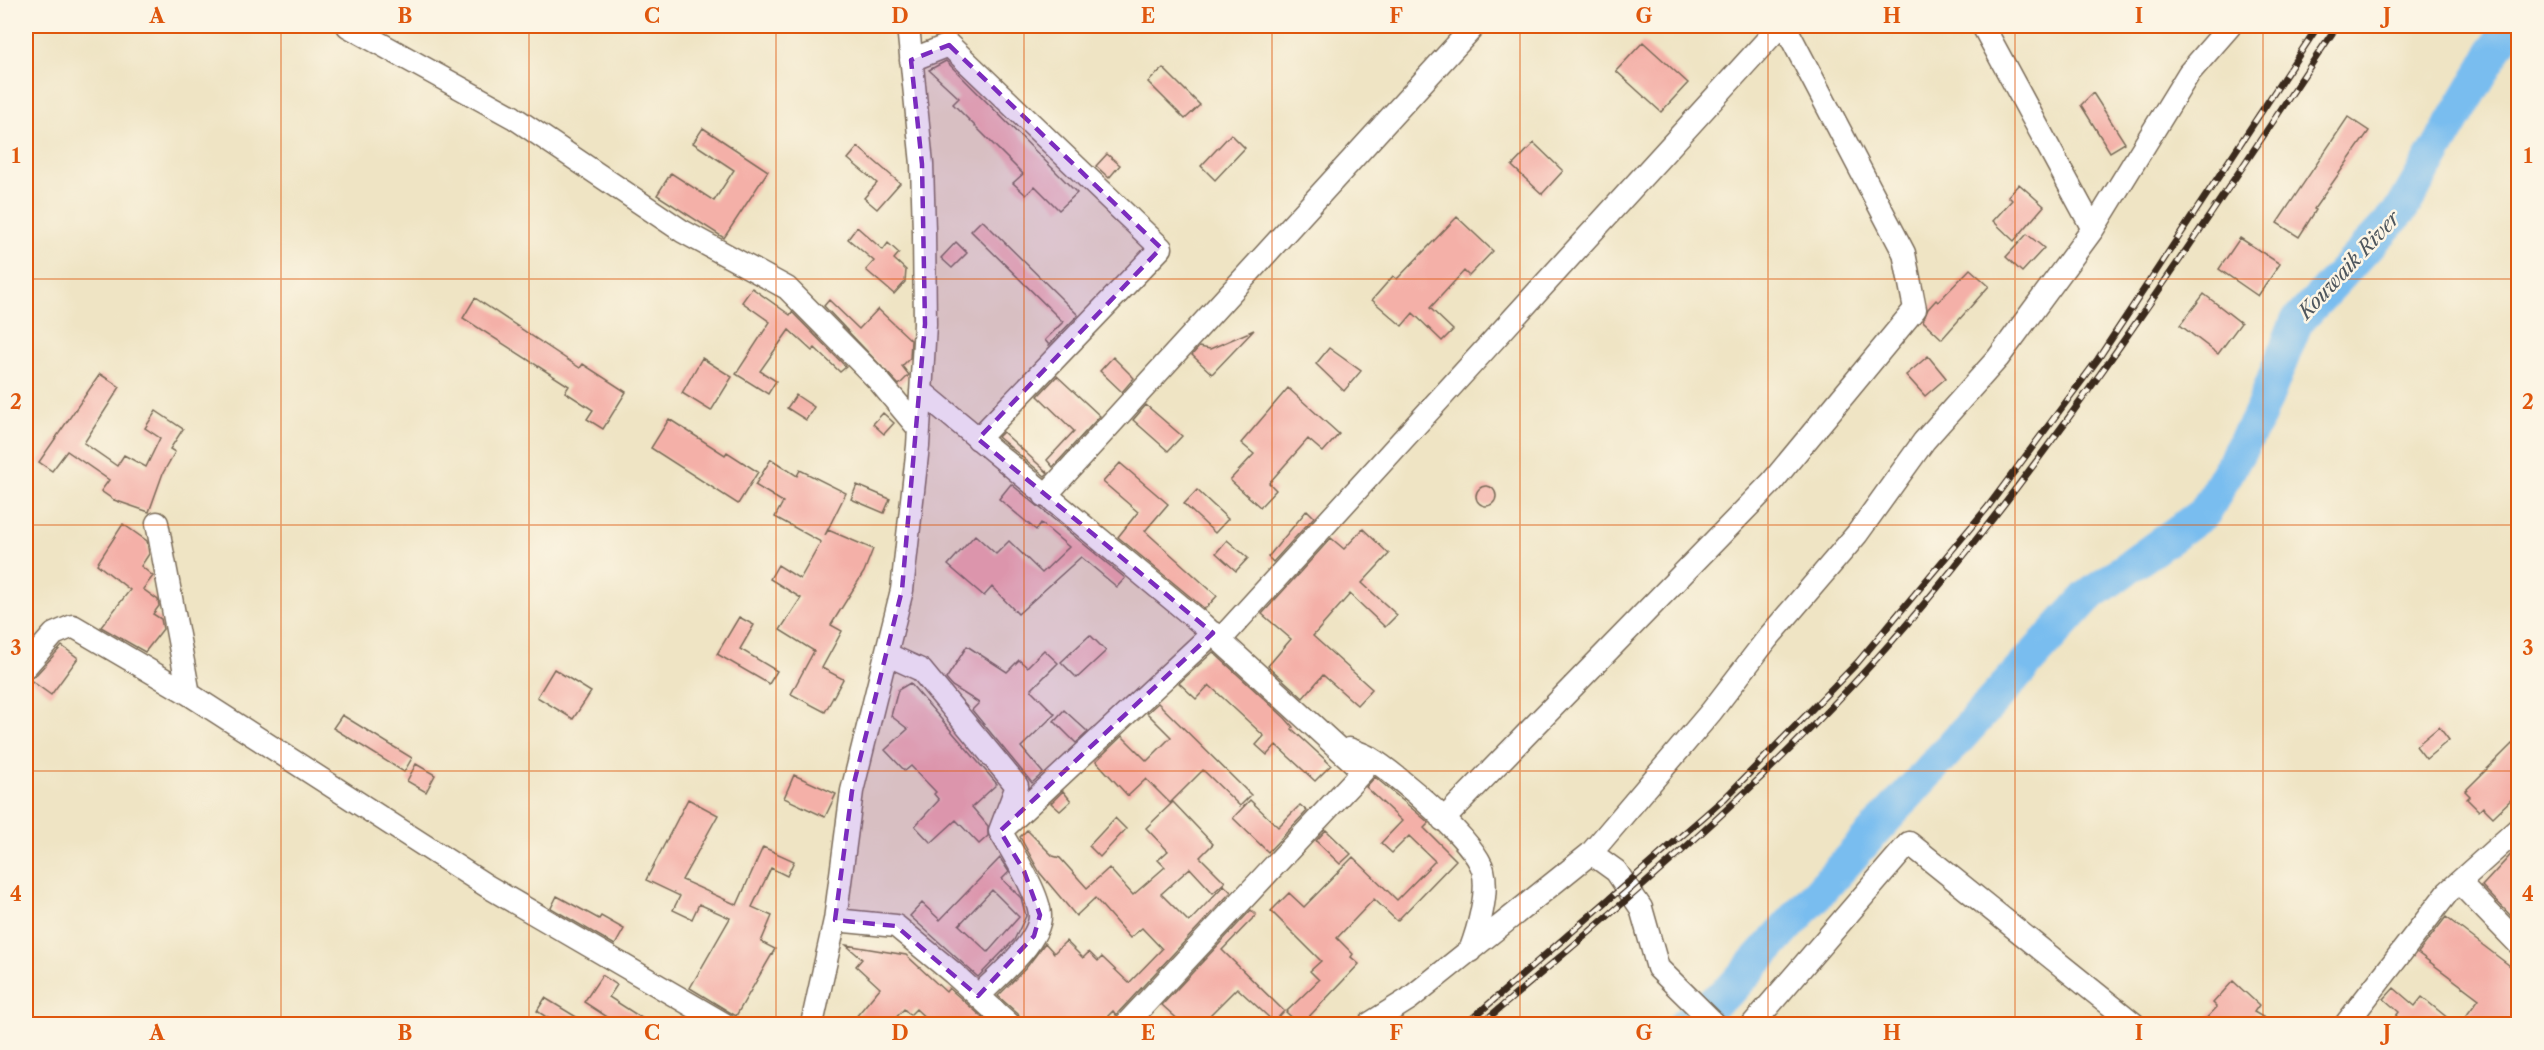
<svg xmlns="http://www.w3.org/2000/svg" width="2544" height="1050" viewBox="0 0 2544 1050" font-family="'Libre Caslon Text',serif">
  <rect width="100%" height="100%" fill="#fcf5e5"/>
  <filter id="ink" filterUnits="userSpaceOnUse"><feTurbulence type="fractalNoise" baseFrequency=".0167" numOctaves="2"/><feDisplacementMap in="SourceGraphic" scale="12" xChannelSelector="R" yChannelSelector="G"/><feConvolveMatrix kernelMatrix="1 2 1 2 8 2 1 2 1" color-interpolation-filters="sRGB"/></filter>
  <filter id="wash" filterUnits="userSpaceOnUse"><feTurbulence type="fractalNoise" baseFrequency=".008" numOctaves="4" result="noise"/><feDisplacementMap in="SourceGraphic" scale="24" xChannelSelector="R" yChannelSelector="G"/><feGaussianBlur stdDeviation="1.35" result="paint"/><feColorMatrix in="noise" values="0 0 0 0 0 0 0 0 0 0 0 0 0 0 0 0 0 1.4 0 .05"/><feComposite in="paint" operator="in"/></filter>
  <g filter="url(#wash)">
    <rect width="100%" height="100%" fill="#efe4c4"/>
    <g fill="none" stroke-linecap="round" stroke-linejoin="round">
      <!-- river -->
      <path stroke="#79bdef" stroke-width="34" d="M1685,1024l47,-36 355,-391 118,-85 54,-96 37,-93 106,-114 107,-183"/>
    </g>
    <g id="blocks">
      <!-- building -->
      <path fill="#f4b0a8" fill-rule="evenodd" d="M1643,42l45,41 -27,29 -45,-41z
        M946,61l131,132 -18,17 -24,-24 -9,9 -13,-12 10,-9 -70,-70 6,-6 -30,-28z
        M1163,68l37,37 -15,14 -37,-37z
        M2093,93l32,50 -15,9 -29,-47z
        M2348,117l21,14 -55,78 2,1 -17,27 -22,-14z
        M703,128l65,43 -44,67 -67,-43 14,-22 43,28 20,-31 -41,-27z
        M1231,134l14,14 -30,32 -14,-14z
        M1534,143l29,28 -21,23 -30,-28z
        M858,147l42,36 -23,26 -13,-11 13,-15 -29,-24z
        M1107,154l13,11 -11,13 -13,-12z
        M2019,184l25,22 -30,35 -21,-20 19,-21 -4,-4z
        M1457,217l36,34 -24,25 -5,-5 -34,37 23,22 -11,11 -29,-28 -11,13 -30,-26 21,-24 4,3z
        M982,220l96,95 -29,30 -4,-5 18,-18 -92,-91z
        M857,227l26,23 5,-7 11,10 -5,6 12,11 -1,12 -11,12 -28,-24 8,-9 -26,-22z
        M2027,234l17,14 -22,24 -16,-15z
        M2240,238l40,26 -22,32 -39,-27z
        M956,242l11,11 -15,15 -11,-10z
        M1970,269l19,17 -47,53 -19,-18 5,-12 8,-9 2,2z
        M752,288l38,27 2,-3 54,55 -6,5 -25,-24 -3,3 -23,-21 -29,41 16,10 -8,13 -32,-20 34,-52 -28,-20z
        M2204,294l37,29 -23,31 -38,-29z
        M475,298l105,70 3,-4 43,28 -23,37 -16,-10 6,-9 -28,-18 4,-6 -106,-68z
        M829,300l30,29 19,-20 33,31 -1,18 -8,8 7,9 -10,10 -75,-79z
        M1254,330l-42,44 -20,-19 7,-8 11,2z
        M1329,348l32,23 -17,20 -28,-27z
        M1928,356l18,22 -21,18 -19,-21z
        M1113,357l21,21 -12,14 -22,-21z
        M702,358l30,19 -21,34 -29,-18z
        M100,374l20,13 -36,56 33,23 7,-11 22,12 14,-29 -15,-10 11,-17 27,18 -13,20 5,3 -12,21 -14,39 -35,-12 -13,-9 8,-11 -42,-29 -15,20 -13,-9z
        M1057,376l43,40 -47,51 -6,-7 27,-29 -36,-35z
        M1288,388l51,46 -16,18 -15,-13 -39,44 7,7 -16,17 -30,-27 24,-26 -13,-11z
        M796,395l18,12 -8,13 -19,-12z
        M1146,405l36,31 -14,15 -35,-31z
        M883,413l11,10 -10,11 -11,-10z
        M669,419l56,36 2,-3 31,20 -20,32 -87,-56z
        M1003,432l45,41 -3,3 -47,-39z
        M771,459l26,17 3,-6 46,23 -21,42 3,-5 45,19 -9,23 -33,53 11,6 -20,37 21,11 -18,33 -34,-18 23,-43 -34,-21 21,-32 -31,-19 8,-14 22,14 21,-37 -46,-25 8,-15 -28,-17z
        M1120,463l48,41 -23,27 72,65 -12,13 -87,-72 20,-25 -35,-30z
        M1011,484l114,94 -8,9 -36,-30 -63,57 -26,-27 -8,9 -36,-31 27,-30 21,19 13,-13 33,32 27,-26 -28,-24 -5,7 -37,-31z
        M857,485l33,14 -6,14 -33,-14z
        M1476 496a10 10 0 1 1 20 0a10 10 0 1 1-20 0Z
        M1197,490l31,29 -13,14 -31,-29z
        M1307,510l7,7 -41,45 -5,-5z
        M123,524l24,17 2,13 -8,12 12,10 -10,13 15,11 1,6 -6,8 8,5 2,10 -18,23 -44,-25 29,-37 -33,-26z
        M1363,529l26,25 -27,29 35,32 -12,12 -35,-33 -37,42 59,53 -15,16 -34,-30 -20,23 -35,-32 23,-27 -29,-25 69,-76 13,11z
        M1227,540l21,18 -12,13 -20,-18z
        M739,617l15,8 -14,24 37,22 -8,13 -52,-30z
        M1090,635l16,16 -29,27 -16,-16z
        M62,646l16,12 -27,37 -22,-16 7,-4z
        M967,646l40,26 12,-12 8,7 17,-17 14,13 -27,27 24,24 -34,33 22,26 -11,10 -60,-73 7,-7 -27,-17 -6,-7z
        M1213,652l72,66 8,9 -1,2 39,36 -16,16 -39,-36 -9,10 -11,-10 8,-9 -55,-51 -13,14 -17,-16z
        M554,669l37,23 -18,27 -36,-22z
        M910,683l87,101 -25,23 16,19v10l-9,8 -23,-24 -25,23 -16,-17 24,-26 -5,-6 2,-2 -25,-26 -6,5 -20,-21 23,-21 -17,-13 7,-26z
        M1158,703l93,92 -11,11 -37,-36 -33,33 -24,-24 -18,17 -32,-35 26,-25 25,25 24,-24 -24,-24z
        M1064,710l24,22 -12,11 -22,-22z
        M342,715l70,43 -8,14 -71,-44z
        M2439,727l10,13 -23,19 -10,-13z
        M2518,738v55l-25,24 -10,-10 -4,4 -12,-12 3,-3 -5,-5z
        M416,764l19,11 -9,17 -19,-11z
        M794,775l42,19 -11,23 -41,-19z
        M1375,777l54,46 -5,5 32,32 -59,61 -23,-22 -37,39 16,16 -2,3 8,7 -57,60h-3l-13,-12 33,-32 -9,-9 11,-10 -50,-50 18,-18 15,14 49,-50 44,43 38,-39 -26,-25 -17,17 -11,-10 21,-22 -36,-34z
        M1063,791l8,10 -11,10 -9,-8z
        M688,799l30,16 -36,65 55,25 26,-58 31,14 -7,15 -16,-8 -19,39 20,9 -11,26 14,7 -39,67 -46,-28 40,-70 -31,-14 -7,15 -19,-9 7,-14 -34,-16z
        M1250,800l28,27 22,-22 7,6 -39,41 -35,-34z
        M1173,802l40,42 -13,13 25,25 -12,11 -23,-25 -29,26 28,28 35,-37 7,7 -115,123 -3,-4 -13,13h-78l-4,-10 -20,-18 28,-28 19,-25 9,10 12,-12 17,17 6,-6 9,9 4,-4 27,26 33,-34 -20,-21 -12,10 -35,-40 -19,18 -36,-43 -20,-36 7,-7 26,26 7,2 27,30 22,-20 24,27 32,-28 -7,-7 10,-9 -22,-23z
        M1115,818l11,11 -26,28 -11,-11z
        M1326,830l25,24 -11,10 -24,-23z
        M2518,847v62l-7,7 -29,-30z
        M1000,858l9,14 -7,7 19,19 5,18 -12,24 -36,37 -68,-61 12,-13 18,17zM992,890l27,27 -31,35 -29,-27z
        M557,896l42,23 2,-3 23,13 -9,16 -64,-37z
        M1251,910l5,5 -34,35 62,61 -10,11 -37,-34 -36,36h-18l-21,-19z
        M2446,917l72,55v52h-58l19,-25 -61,-46z
        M846,945l60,10 40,37 3,-4 41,36h-58l-16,-15 -6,6 -6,-6 -14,15h-40l30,-36 -24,-22 6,-7z
        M602,975l15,10 -8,12 42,27h-33l-34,-22z
        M2233,981l26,24 -5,7 21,12h-74l16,-17 -4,-4z
        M2394,988l21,18 7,-9 33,27h-65l9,-12 -15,-13z
        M545,998l43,26h-31l-20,-13z"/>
    </g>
  </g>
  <g filter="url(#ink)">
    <use href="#blocks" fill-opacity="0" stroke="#7a6b58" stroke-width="1.5"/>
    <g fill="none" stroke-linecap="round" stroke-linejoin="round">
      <!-- minor casing -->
      <g stroke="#7a6b58" stroke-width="25">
        <path id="minor" d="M348,26l165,91 169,114 105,57 91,92 41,49
          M1983,26l110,203
          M911,60l38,-15 212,203 -183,191
          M921,391l281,233 161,147 -237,253
          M1045,496l429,-470
          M157,523l32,171
          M1220,640l560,-614
          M886,654l35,16 96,116 -17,45c11,19 40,64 40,85 0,26 -44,62 -62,80
          M26,666l28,-32 19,-8 116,68 298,192 237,138
          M1349,749c7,3 15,5 21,9 27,16 105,83 113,112 6,23 -5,60 -13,81
          M1443,820l329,-338 143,-173 -11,-56 -119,-227
          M1003,829l210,-196
          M1591,853l25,18 25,37 17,60 57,56
          M2459,882l59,61
          M835,920l61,6 57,47 56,51
          M812,1024l23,-104 17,-129 50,-201 16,-144 7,-122 -1,-93 -2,-67 -14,-138
          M1369,1024l40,-25 182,-146 120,-141 56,-73 90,-105 67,-93 74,-83 95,-129 96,-156 41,-47
          M1753,1024l156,-181 225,181
          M2346,1024l102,-132 70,-63"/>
      </g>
      <!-- minor -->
      <use href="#minor" stroke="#fff" stroke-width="22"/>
      <!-- rail casing -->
      <g stroke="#3b2a1e" stroke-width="7">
        <path id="rail" d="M1466,1024l259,-226 133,-136 129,-154 111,-149 220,-333
          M1481,1024c155,-131 313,-264 443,-420 152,-182 281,-382 413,-578"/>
      </g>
      <!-- rail -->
      <use href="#rail" stroke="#fcf5e5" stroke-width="4.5" stroke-dasharray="14" stroke-linecap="butt"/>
    </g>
  </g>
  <!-- marked area -->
  <path fill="#7b2cbf" fill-opacity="0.2" stroke="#7b2cbf" stroke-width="4.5" stroke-dasharray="12 8" stroke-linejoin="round" d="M949,45l212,203 -183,191 235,194 -213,198 24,40 16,44 -6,21 -56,60 -82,-70 -61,-6 17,-129 50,-201 23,-266 -3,-160 -11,-104z"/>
  <!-- grid -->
  <path fill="none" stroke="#df570d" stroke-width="1.5" stroke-opacity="0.55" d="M281,26v998M529,26v998M776,26v998M1024,26v998M1272,26v998M1520,26v998M1768,26v998M2015,26v998M2263,26v998M26,279h2492M26,525h2492M26,771h2492"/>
  <g text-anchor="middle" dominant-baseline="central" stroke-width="5" stroke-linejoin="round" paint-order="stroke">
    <!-- water labels -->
    <g font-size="20" font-style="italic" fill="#4e565d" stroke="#fcf5e5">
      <text transform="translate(2349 265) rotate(-47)">Kouwaik River</text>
    </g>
  </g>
  <!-- margin -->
  <rect width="2544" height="1050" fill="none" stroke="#fcf5e5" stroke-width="66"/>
  <rect x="33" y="33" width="2478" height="984" fill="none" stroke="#df570d" stroke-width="2"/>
  <g font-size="20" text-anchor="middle" font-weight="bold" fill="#df570d">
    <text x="157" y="23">A</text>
    <text x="405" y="23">B</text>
    <text x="652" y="23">C</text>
    <text x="900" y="23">D</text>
    <text x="1148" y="23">E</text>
    <text x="1396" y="23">F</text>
    <text x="1644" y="23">G</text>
    <text x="1892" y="23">H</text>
    <text x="2139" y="23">I</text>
    <text x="2387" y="23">J</text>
    <text x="16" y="163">1</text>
    <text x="2528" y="163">1</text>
    <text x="16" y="409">2</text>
    <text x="2528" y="409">2</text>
    <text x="16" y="655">3</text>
    <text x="2528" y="655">3</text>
    <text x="16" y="901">4</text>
    <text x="2528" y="901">4</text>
    <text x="157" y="1040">A</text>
    <text x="405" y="1040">B</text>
    <text x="652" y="1040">C</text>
    <text x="900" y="1040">D</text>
    <text x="1148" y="1040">E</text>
    <text x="1396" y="1040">F</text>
    <text x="1644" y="1040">G</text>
    <text x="1892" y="1040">H</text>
    <text x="2139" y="1040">I</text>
    <text x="2387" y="1040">J</text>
  </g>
</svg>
